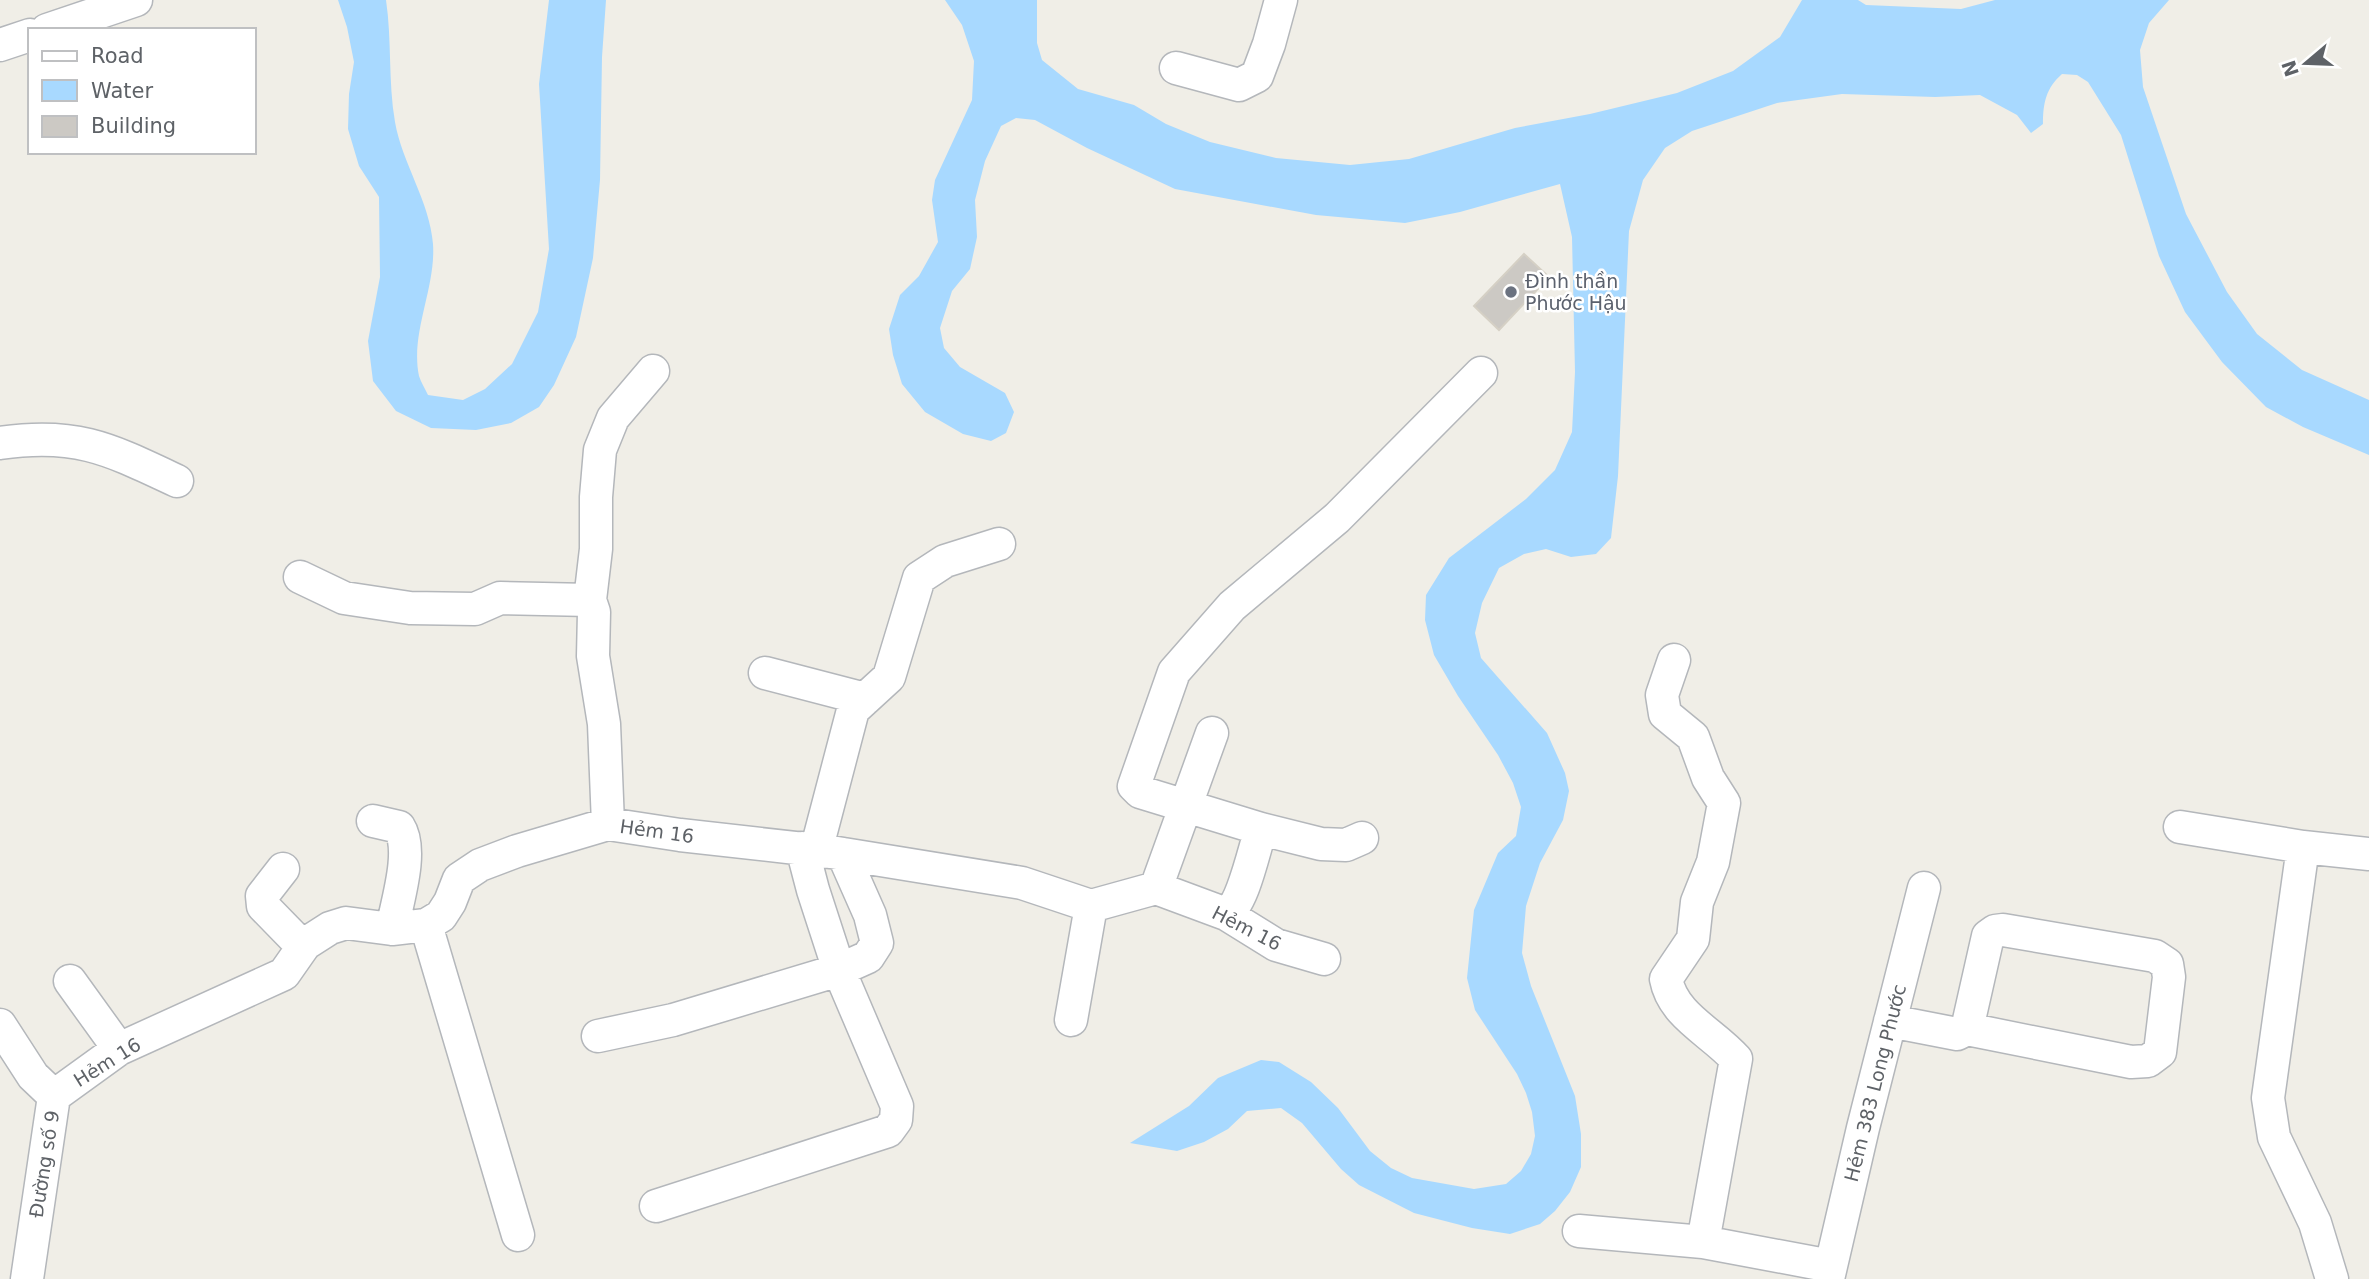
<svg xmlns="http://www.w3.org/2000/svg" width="2369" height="1279" viewBox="0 0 2369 1279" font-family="'DejaVu Sans',sans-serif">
  <rect width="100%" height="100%" fill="#f0eee7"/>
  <!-- water -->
  <path fill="#a8d9ff" d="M338,0h48c6,40 2,81 9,122 7,41 35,80 38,122 3,44 -23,89 -14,132 2,6 6,13 9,19l35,5 22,-11 27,-25 26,-52 11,-63 -10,-165 10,-84h57l-4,57 -2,123 -7,78 -17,79 -22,48 -15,22 -28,16 -35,7 -45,-2 -35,-17 -23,-30 -5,-40 12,-64 -1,-80 -20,-31 -11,-37 1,-35 5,-32 -7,-35z
    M945,0h92v43l5,17 36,29 56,16 32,19 44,18 66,16 74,7 59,-6 106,-31 75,-14 87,-21 56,-22 47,-34 22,-37h56l8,5 95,4 34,-9h174l-20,23 -9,27 3,37 43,127 41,78 30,42 45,36 67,30v55l-66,-28 -37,-20 -44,-45 -37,-50 -26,-56 -38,-121 -33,-53 -11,-7 -15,-1c-16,14 -19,29 -19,50l-12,9 -14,-18 -37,-20 -45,2 -93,-3 -65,9 -85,28 -27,17 -22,32 -14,51 -11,245 -7,62 -15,16 -25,3 -25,-8 -22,5 -25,14 -17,35 -7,30 6,25 66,75 18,40 4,18 -6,29 -23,43 -14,43 -4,47 9,33 44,110 6,38v33l-11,25 -15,19 -15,13 -30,10 -38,-6 -58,-15 -55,-28 -18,-16 -39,-46 -21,-15 -34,3 -19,18 -24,13 -27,9 -47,-8 59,-37 29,-28 43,-18 18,2 32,20 27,26 32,43 21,17 21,10 62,11 32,-5 15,-13 10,-17 4,-18 -3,-24 -6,-19 -9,-19 -42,-64 -8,-32 7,-68 24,-57 18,-17 5,-29 -8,-24 -15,-28 -40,-59 -24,-41 -9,-35 1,-25 23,-37 77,-59 29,-29 17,-38 3,-60 -3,-135 -12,-53 -100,28 -55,11 -89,-8 -141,-26 -88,-41 -52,-28 -19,-2 -15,8 -16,35 -10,39 2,37 -7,32 -18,22 -12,37 4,20 16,19 45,26 9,19 -8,21 -15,8 -28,-7 -38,-22 -23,-28 -9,-29 -4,-26 11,-34 19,-19 19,-34 -6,-42 3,-20 37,-80 2,-39 -12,-36z"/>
  <!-- building -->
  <path fill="#ccc9c4" stroke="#d5d0c5" stroke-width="2" d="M1524,254l25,23 -50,53 -25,-24z"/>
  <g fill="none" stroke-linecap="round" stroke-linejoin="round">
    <!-- minor casing -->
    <g stroke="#b4b7bb" stroke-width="35">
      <path id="minor" d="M47,30l89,-30
        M0,45l30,-10
        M1176,68l63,17 18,-9 12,-32 12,-44
        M0,443c77,-11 109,6 177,38
        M300,577l44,21 66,10 65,1 25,-11 90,2 4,12 -1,44 11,68 4,100
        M590,600l6,-51v-52l4,-47 13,-32 40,-47
        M1674,660l-12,35 3,19 28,23 15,41 16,25 -11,59 -16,40 -4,37 -27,40c7,37 46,53 70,80l-33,183
        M765,673l100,26
        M373,821l26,6c15,23 -2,75 -7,102
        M2180,827l123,20 -35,251 6,39 41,86 17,56
        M1362,838l-16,7 -25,-1 -60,-15 -121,-37 -6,-6 40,-114 58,-66 105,-88 144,-145
        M2303,847l66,7
        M816,851l37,-141 36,-33 30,-99 26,-17 54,-17
        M283,869l-21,27 1,10 40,41
        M1156,888l56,-155
        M1226,914c17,-9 28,-65 35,-85
        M426,925l92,310
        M70,981l49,68
        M1071,1020l20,-114
        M1890,1021l67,13 10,-5 164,33 17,-1 12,-9 9,-75 -2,-13 -12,-8 -152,-26 -8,1 -7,5 -21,93
        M0,1025l33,51 21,20
        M598,1036l75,-16 166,-50 29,-13 9,-14 -7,-28 -27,-61
        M54,1096l65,-47 165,-75 21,-30 25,-16 16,-5 46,6 34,-4 15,-9 9,-14 9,-23 21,-14 37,-14 91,-27 72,11 151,17 191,31 69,23 65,-18 70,26 50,31 48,14
        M656,1206l232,-75 8,-11 1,-14 -58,-136 -26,-80 -11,-42
        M1579,1231l124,11 128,24
        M27,1279l27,-183
        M1828,1279l35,-151 61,-240"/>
    </g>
    <!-- minor -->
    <use href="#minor" stroke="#fff" stroke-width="32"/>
  </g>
  <!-- markers -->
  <circle fill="#6b7280" stroke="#fff" stroke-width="2.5" cx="1511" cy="292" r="7"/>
  <g text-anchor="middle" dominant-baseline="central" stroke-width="5" stroke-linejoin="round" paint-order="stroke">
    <!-- worship labels -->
    <g font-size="19" fill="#5b616d" stroke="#fff" text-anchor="start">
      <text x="1525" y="281">Đình thần<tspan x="1525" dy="22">Phước Hậu</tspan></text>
    </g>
    <!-- street labels -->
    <g font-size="19" fill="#5e6267" stroke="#fff">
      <text transform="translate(657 831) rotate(8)">Hẻm 16</text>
      <text transform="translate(1247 928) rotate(27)">Hẻm 16</text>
      <text transform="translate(107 1062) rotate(-32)">Hẻm 16</text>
      <text transform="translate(1875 1083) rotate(-76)">Hẻm 383 Long Phước</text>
      <text transform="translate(44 1164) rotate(-81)">Đường số 9</text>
    </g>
  </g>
  <!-- legend -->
  <rect x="28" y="28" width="228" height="126" fill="#ffffff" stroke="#bfc0c2" stroke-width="2"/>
  <rect x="42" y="51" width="35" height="10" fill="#ffffff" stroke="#bfc0c2" stroke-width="2"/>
  <text x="91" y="63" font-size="21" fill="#5e6267">Road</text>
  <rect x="42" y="80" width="35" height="21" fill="#a8d9ff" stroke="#bfc0c2" stroke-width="2"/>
  <text x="91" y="98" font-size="21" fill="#5e6267">Water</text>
  <rect x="42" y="116" width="35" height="21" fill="#ccc9c4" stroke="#bfc0c2" stroke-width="2"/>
  <text x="91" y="133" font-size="21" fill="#5e6267">Building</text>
  <!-- north arrow -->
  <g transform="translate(2306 63) rotate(251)" stroke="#ffffff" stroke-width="5" paint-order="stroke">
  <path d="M0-5L12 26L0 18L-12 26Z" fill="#5e6267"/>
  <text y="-10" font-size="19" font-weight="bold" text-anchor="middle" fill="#5e6267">N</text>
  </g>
</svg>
